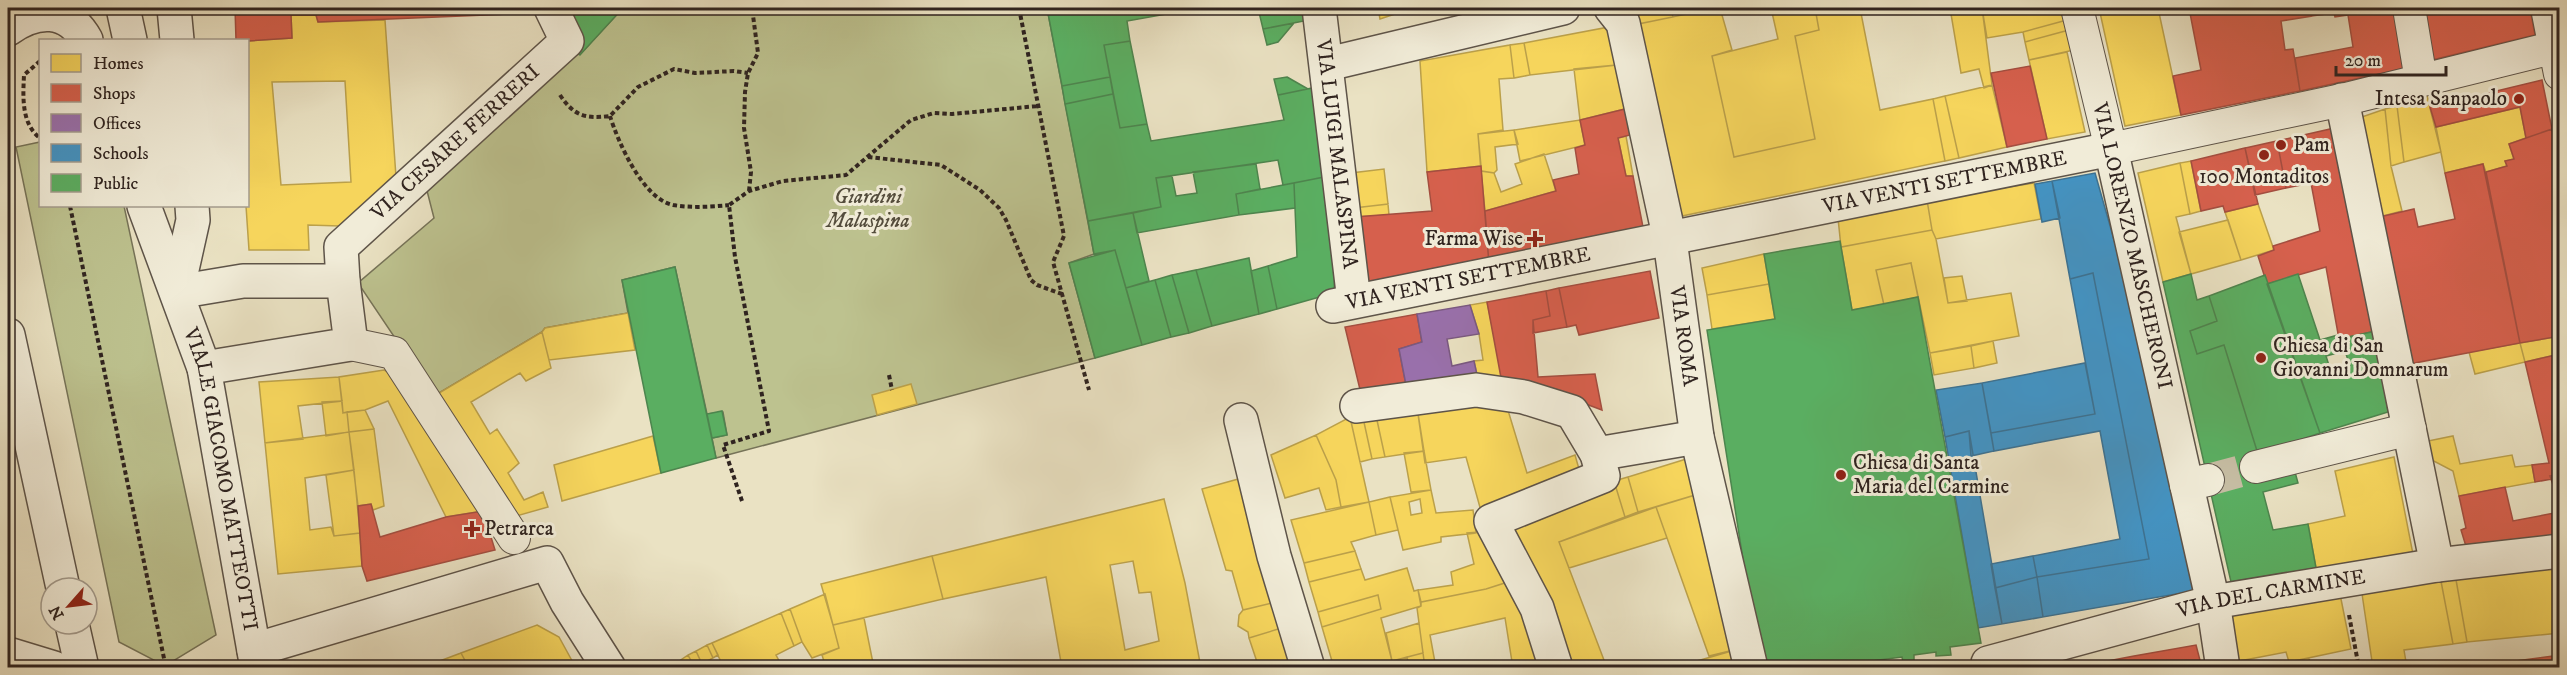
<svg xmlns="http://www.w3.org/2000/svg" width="2567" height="675" viewBox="0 0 2567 675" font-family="'IM FELL DW Pica',serif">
  <rect width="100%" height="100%" fill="#eae2c3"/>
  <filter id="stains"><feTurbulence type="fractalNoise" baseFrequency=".00333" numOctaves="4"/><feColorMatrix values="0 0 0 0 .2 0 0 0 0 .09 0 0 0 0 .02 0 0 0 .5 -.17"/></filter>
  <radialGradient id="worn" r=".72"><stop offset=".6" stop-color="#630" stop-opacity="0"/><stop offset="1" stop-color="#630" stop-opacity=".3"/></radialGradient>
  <!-- green -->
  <path fill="#bdc28f" stroke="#767358" stroke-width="1.5" d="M623,8h424l47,246 -25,9 26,95 -379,100 -4,-20 15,-3 -4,-23 -16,2 -32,-147 -53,13 6,33 -83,15 -3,4 -108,64 -76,-113 76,-65 -9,-35 145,-127 10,-2z
    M40,142v64h84l92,429 -51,31 -46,-24 -103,-495z"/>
  <!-- homes -->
  <path fill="#f6d55c" stroke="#bba04a" stroke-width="1.5" fill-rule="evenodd" d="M1378,8h47l-18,2 -27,9z
    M1629,8h42l2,9 -35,7 -2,-13 -6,2z
    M1716,8h4l12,42 -20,6 22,101 81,-18 -20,-103 24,-6 -4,-22h45l20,102 53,-11 12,62 -263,55 -44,-192z
    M1771,8h44l4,22 -24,6 20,103 -81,18 -22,-101 66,-17z
    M1954,8h28l10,77 -8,3 -5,-19 -18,4 -10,-59 5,-1z
    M1982,8h83l2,12 -44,12 -36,6z
    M2099,8h59l23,107 -56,11z
    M291,15h25l2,7 67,-2 11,157 -56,49 -32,-1 1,25h-60l-3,-44 2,-165 44,-3zM345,81l6,101 -70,3 -9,-103z
    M2067,20l2,10 -44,12 -2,-10z
    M1609,27l7,38 -86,10 -6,-32z
    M2069,30l5,20 -45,10 -4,-18z
    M1524,43l6,32 -16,3 -4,-33z
    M1510,45l4,33 -15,1 4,51 -25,4 3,32 -54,6 -7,-111z
    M2067,52l18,80 -38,7 -18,-79z
    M1616,65l9,44 -45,11 -6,-51z
    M1992,85l15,62 -48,11 -14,-62z
    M1945,96l14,62 -14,3 -12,-62z
    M2427,96l14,56 -37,10 -7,-56z
    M2397,106l7,56 -13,4 -6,-57z
    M2520,107l6,31 -17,6 5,15 -9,2 2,5 -21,6 -3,-8 -38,9 -9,-46z
    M2385,109l6,57 11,45 -27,7 -19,-99z
    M1580,120l5,25 -65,16 -6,-31z
    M1514,130l4,14 -23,3 2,23 -3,3 -13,-2 -3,-37z
    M1626,136l7,40h-7l-8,-38z
    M1544,154l12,37 -71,20 -4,-40 13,2 7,19 21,-8 -7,-20z
    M2191,161l10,50 -11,3 -10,-51z
    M2180,163l10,51 -14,3 15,57 -28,8 -25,-109z
    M1384,169l4,35 -34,4 -3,-35z
    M2034,183l7,36 -105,20 -4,-9 -5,-30z
    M1927,200l5,30 -91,17 -3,-29z
    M1388,204l1,11 -34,2 -1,-9z
    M2258,204l16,46 -33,10 -16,-48z
    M2228,220l13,40 -50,14 -12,-42z
    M1932,230l4,9 12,64 63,-10 8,43 -89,17 -19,-90 -35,7 8,35 -32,5 -11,-63z
    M1764,254l5,30 -62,11 -5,-27z
    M1911,263l7,34 -34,8 -8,-35z
    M1962,276l5,25 -19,2 -4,-25z
    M1769,284l6,35 -63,10 -5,-34z
    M1487,302l11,52 4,29 -23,1 -5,-23 9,-1 -4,-26 -9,-29z
    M628,313l7,37 -86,10 -7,-28 3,-4z
    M542,332l9,36 -25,13 -6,-8 -49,29 19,32 7,-5 22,34 -11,10 16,27 19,-8 5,15 -35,10 -79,-121z
    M2560,336v18l-35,8 -5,-19z
    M1993,341l4,22 -23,5 -3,-22z
    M2520,343l5,19 -50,12 -6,-22z
    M1971,346l3,22 -40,7 -4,-22z
    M384,370l16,8 83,133 -37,6 -58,-116 -23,9 -22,3 -4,-36z
    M339,377l3,24 -44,5 5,33 -38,4 -6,-61z
    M911,384l6,20 -40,11 -5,-20z
    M342,401l1,12 4,-1 2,20 -23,4 -4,-34z
    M1417,407l7,44 -39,6 -10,-46z
    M1417,407h90l20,66 48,-18 6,21 -100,35 -15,-54 -41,6z
    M365,410l9,19 -25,3 -2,-20z
    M1375,411l10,46 -13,2 -10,-46z
    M1362,413l10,46 -12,3 -10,-45z
    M1350,417l19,85 -28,5 -5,-27 -20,-45z
    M374,429l10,77 -11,4 -2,-6 -13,2 -9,-74z
    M349,432l5,38 -49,8 5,52 21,-3 3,9 26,-3 2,33 -84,8 -13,-131z
    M1316,435l20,45 5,27 -15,3 -7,-22 -34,10 -14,-43z
    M653,436l8,37 -99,28 -8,-36z
    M2453,436l7,28 52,-9 3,12 17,-2 3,17 -76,14 -6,-25 -25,-13 -5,-16z
    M1424,451l7,39 -20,2 -7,-39z
    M1696,456l9,36 -67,20 -10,-35z
    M2394,457l19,97 -97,14 -8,-44 37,-8 -10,-45z
    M354,470l6,63 -26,3 -8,-61z
    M1628,477l10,35 -13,5 -11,-36z
    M1242,478l38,123 -37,9 -11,-39 -6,-1 -24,-81z
    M1614,481l11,36 -66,25 48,126h-41l-56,-146z
    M1431,490l5,23 37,-3 3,23 -35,4v5l-38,8 -13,-53zM1420,499l2,14 -11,2 -2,-13z
    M1705,492l37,156 -33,8 -53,-149z
    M1390,497l8,33 -22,5 -7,-33z
    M1164,499l21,84 16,85h-139l-16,-91 -103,22 -11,-43zM1133,561l6,32 12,-1 8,49 -34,9 -15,-85z
    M1369,502l7,33 -25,7 4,9 -51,12 -13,-43z
    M1656,507l11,31 -98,30 -10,-26z
    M1480,532l34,48 -28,9 -65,13 -3,-12 35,-5 -2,-13 23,-8 -7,-31z
    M1355,551l6,18 -52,13 -5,-19z
    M932,556l11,43 -110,26 -12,-41z
    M2558,564l2,69 -93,9 -12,-68z
    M1407,568l7,23 4,-1 3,16 -40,12 11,43 -23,7h-35l-12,-41 59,-18 -3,-14 -60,17 -9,-30 52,-13 4,11z
    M2455,574l12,68 -14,2 -13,-68z
    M2440,576l13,68 -49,6 3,18h-34l-12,-81z
    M1514,580l33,88h-34l-8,-50 -75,17 6,33h-11l-8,-60 4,-2v-4l65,-13z
    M2339,589l12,60 -62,13 -3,-10 -52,10 -10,-50z
    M825,594l14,54 -27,10 -10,-16 -12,-33z
    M1378,595l3,14 -59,18 -4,-15z
    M1280,601l8,25 -39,12 -1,-6 -10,-6 1,-11 4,-5z
    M790,609l12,33 -8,4 -13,-33z
    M781,613l13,33 -18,9 7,13h-59l-12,-25z
    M864,618l10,50h-48l-4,-13 17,-7 -6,-23z
    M1419,623l4,30 -31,8 -6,-28z
    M537,625l22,12 17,31h-107l-8,-15z
    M1288,626l13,42h-42l-10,-30z
    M712,643l6,12 -5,3 -6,-13z
    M707,645l6,13 -11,6 -6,-13z
    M1742,648l4,20h-54l-2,-5z
    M696,651l6,13 -7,4 -7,-13z
    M461,653l8,15h-48z
    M1423,653l2,15h-16l-2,-11z
    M688,655l7,13h-26z
    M1407,657l2,11h-36v-1z
    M2309,658l2,10h-21l-1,-6z"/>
  <!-- shops -->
  <path fill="#d6604d" stroke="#a44e40" stroke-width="1.5" d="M235,8h277v6l-194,8 -2,-7h-25l1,23 -44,3 -12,-1z
    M2189,8h122l1,8 -31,5 4,29 8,-1 7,42 -119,24 -8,-39 28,-6z
    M2311,8h87l9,60 -107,23 -5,-33 58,-11 -5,-32 -13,2 -1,-4 -22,3z
    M2424,8h106l5,27 -107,26z
    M2030,66l17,73 -40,8 -16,-74z
    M2542,80l10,49 -26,9 -6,-31 -84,20 -6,-20z
    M1625,109l5,26 -12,3 8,38h7l10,51 -154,37 -4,-53 71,-20 -3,-11 26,-6 -4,-26 10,-3 -5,-25z
    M2339,127l37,204 -37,8 -13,-72 -59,17 -9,-28 16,-6 -1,-4 47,-15 -9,-48 -25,5 -9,-47z
    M2552,129l8,39v168l-40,7 -34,-171 21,-6 -2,-5 9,-2 -5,-15z
    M2277,141l9,47 -31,7 -10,-47z
    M2245,148l13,56 -33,8 -2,-6 -22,5 -10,-50z
    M2483,164l37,179 -116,22 -29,-147 39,-9 4,18 37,-8 -10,-46z
    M1481,166l8,98 -128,24 -6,-71 77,-6 -5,-39z
    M1650,271l9,47 -80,17 -3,-10 -9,2 -8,-39z
    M1559,288l8,39 -34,6v-13l17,-4 -4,-25z
    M1546,291l4,25 -17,4 5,57 57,-3 7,36 -32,-12 -68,-15 -15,-81z
    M1417,314l5,28 -23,7 8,41 -45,8 -17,-71z
    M2560,354v120l-10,2 2,3 -17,3 -3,-17 17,-2 -24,-101z
    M2560,474v31l-10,-29z
    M2505,487l8,34 47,-9v29l-92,12 -7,-23 5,-2 -7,-32z
    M371,504l9,33 66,-20 37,-6 12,39 -128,31 -5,-15 -4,-60z
    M2196,645l6,23h-131l63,-12z
    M2560,655v13h-50l-1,-6z"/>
  <!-- offices -->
  <path fill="#9970ab" stroke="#7a5981" stroke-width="1.5" d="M1470,305l9,29 -32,5 5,27 22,-5 5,23 -72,6 -8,-41 23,-7 -5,-28z"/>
  <!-- schools -->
  <path fill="#4393c3" stroke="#3d7292" stroke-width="1.5" d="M2095,173l39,137 60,281 -151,26 -6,-40 112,-18 -56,-286 -23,6 -18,-98z
    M2052,181l8,37 -18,4 -7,-38z
    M2093,273l56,286 -112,18 -4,-21 87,-17 -20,-108 -106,20 -3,-18 104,-19 -25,-135z
    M2085,363l10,51 -104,19 -9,-50z
    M1982,383l12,68 -23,5 -2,-25 -24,6 -9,-47z
    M1969,431l33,193 -24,4 -33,-191z
    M2033,556l4,21 -42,11 -4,-24z
    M2037,577l6,40 -41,7 -7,-36z"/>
  <!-- public -->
  <path fill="#5aae61" stroke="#4d854e" stroke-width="1.5" fill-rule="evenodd" d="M557,8h66l-43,47z
    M1047,8h153l-73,13 3,20 -26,4 6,32 -48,9z
    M1258,8h44l2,13 -41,8z
    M1294,23l-16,19 -11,3 -4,-16z
    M1130,41l17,83 -27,4 -16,-83z
    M1110,77l3,17 -48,10 -3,-18z
    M1287,77l21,12 -30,6 -4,-16z
    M1317,87l18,88 -52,10 -5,-25 -122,18 5,29 -73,14 -23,-117 48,-10 7,34 27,-4 4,17 133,-21 -6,-25z
    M1256,164l4,25 -24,5 3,21 -102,18 -4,-20 28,-6 -5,-29 16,-2 4,20 21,-3 -4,-21z
    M1329,176l7,64 -2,53 -57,16 -9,-43 29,-9 -3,-74z
    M1294,183l1,25 -56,7 -3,-21z
    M1133,213l16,68 -23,7 -11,-38 -21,4 -6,-33z
    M1840,241l12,69 66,-13 63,346 -31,4 1,8 -15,1v-4l-22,3v6l-11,1 -1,-5 -54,7v4h-88l-53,-338 68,-11 -11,-65z
    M1115,250l27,95 -47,13 -26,-95z
    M1249,258l10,56 -47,12 -16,-56z
    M1268,266l9,43 -18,5 -8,-43z
    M675,267l41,191 -55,15 -39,-193z
    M1196,270l16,56 -23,7 -17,-58z
    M2191,274l6,26 12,-4 8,25 -27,10 7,23 27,-9 34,109 34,7 6,22 -35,9 10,38 35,-6 8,44 -85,14 -68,-300z
    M2298,274l22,66 18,-5 1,4 37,-8 12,81 -68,21 -53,-149zM2345,351l5,15 -19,6 -5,-16z
    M1172,275l17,58 -18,4 -16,-57z
    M2265,275l55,158 -62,21 -34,-109 -27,9 -7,-23 27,-10 -8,-25z
    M1155,280l16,57 -29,8 -16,-57z
    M722,411l5,24 -15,3 -5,-24z"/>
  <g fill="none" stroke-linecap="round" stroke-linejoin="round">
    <!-- pedestrian-tunnel -->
    <path stroke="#c5bca2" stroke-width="32" stroke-dasharray="32 16" stroke-linecap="butt" d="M2208,480l48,-13"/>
    <!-- pedestrian casing -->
    <g stroke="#5e5449" stroke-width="34">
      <path id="pedestrian" d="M2077,8l34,141 231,-49 218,-54
        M2409,8l12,72
        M2547,8l13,66
        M351,344l43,9 120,185
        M2256,467l154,-38
        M2186,485l22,-5"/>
    </g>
    <!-- minor casing -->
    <g stroke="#5e5449" stroke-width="36">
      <g id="minor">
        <path id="s1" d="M1319,8l35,293"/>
        <path id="s2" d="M1611,8l12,15 47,217 27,197 54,231"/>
        <path d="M1328,64l235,-56"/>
        <path d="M2342,100l95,465"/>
        <path id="s3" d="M343,281l-2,-34 226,-206 -16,-33"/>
        <path d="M177,292l66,-11h100l8,63 -147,24"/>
        <path id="s4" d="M1333,306l778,-157 102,453 10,66"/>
        <path d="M1357,406l119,-16 48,7 48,15 25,42 6,22 -112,45 46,87 19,60"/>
        <path d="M1241,420l33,136 34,112"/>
        <path d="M1597,454l100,-17"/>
        <path d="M254,650l293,-87 20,39 42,66"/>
        <path d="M8,654l46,14"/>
        <path id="s5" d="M1989,668l-1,-5 225,-61 224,-37 123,-14"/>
      </g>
    </g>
    <!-- tertiary casing -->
    <g stroke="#5e5449" stroke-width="36">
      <g id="tertiary">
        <path d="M123,8l7,32"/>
        <path d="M174,8l3,32"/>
        <path d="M8,29c28,-20 60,-22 78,11"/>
        <path id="s6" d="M144,206l60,162 53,300"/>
        <path d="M177,292l16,-72 -1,-14"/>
        <path d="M8,335l55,253"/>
        <path d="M72,624l10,44"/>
      </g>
    </g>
    <!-- path -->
    <path stroke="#302420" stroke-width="4" stroke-dasharray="4.5 3" stroke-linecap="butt" d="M1019,8l45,228 -11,26 36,128
      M40,61l-16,14c-1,21 -3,49 16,63
      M560,95c14,21 25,24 50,21l28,-29 36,-18 21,4 39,-2 14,2
      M610,116c8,26 33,83 63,89 17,3 38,2 56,0
      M868,157l73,8 39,25 19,18 7,12 25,60 6,5 25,9
      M749,191l2,-19 -7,-44 1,-36 3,-19 10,-20 -6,-45
      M70,206l96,462
      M889,375l3,15
      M742,501l-19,-56 46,-14 -34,-174 -6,-52 20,-14 34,-10 63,-6 65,-55 23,-7 18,1 86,-8
      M2349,615l10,53"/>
    <!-- pedestrian -->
    <use href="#pedestrian" stroke="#f1ecd8" stroke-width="32"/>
    <!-- minor -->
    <use href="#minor" stroke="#f1ecd8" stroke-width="33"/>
    <!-- tertiary -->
    <use href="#tertiary" stroke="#f1ecd8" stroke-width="33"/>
  </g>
  <!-- markers -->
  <g fill="#8f2418" stroke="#f1ecd8" stroke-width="2">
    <circle cx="2519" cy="99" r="6"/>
    <circle cx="2281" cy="145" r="6"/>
    <circle cx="2264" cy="155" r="6"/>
    <path d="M1532 230h6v6h6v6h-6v6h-6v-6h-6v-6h6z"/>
    <circle cx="2261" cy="358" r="6"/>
    <circle cx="1841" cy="475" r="6"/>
    <path d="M469 520h6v6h6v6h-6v6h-6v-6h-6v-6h6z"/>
  </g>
  <g text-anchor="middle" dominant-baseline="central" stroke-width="6" stroke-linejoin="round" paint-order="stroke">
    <!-- poi labels -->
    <g font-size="21" fill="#302420" stroke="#f1ecd8" text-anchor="start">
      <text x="2507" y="99" text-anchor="end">Intesa Sanpaolo</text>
      <text x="2293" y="145">Pam</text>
      <text x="2264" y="177" text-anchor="middle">100 Montaditos</text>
      <text x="1523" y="239" text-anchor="end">Farma Wise</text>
      <text x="2273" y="346">Chiesa di San<tspan x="2273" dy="24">Giovanni Domnarum</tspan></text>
      <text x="1853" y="463">Chiesa di Santa<tspan x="1853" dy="24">Maria del Carmine</tspan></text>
      <text x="484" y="529">Petrarca</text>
    </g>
    <!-- street labels -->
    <g font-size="21" fill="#302420" stroke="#f1ecd8">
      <text stroke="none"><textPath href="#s3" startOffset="189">VIA CESARE FERRERI</textPath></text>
      <text stroke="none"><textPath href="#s1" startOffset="147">VIA LUIGI MALASPINA</textPath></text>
      <text stroke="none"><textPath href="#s4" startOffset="624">VIA VENTI SETTEMBRE</textPath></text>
      <text transform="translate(2132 246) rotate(77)">VIA LORENZO MASCHERONI</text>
      <text stroke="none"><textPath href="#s4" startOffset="138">VIA VENTI SETTEMBRE</textPath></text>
      <text stroke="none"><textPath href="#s2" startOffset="338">VIA ROMA</textPath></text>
      <text stroke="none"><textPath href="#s6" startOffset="285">VIALE GIACOMO MATTEOTTI</textPath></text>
      <text stroke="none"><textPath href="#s5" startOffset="297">VIA DEL CARMINE</textPath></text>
    </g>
    <!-- park labels -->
    <g font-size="21" font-style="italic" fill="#534c3c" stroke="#f1ecd8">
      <text x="868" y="197">Giardini<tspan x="868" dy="24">Malaspina</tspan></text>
    </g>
  </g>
  <!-- margin -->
  <rect width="2567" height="675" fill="none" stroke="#eae2c3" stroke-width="30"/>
  <rect x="9" y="9" width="2549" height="657" fill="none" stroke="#302420" stroke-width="3"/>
  <rect x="15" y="15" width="2537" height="645" fill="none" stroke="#302420" stroke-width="1.5"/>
  <!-- legend -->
  <rect x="39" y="39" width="210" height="168" fill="#f1ecd8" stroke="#a49c8e" stroke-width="1.5"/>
  <rect x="51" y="54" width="30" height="18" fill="#f6d55c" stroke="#a49c8e" stroke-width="1.5"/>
  <text x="93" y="69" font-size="18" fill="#302420">Homes</text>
  <rect x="51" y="84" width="30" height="18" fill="#d6604d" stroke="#a49c8e" stroke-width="1.5"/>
  <text x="93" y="99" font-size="18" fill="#302420">Shops</text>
  <rect x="51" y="114" width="30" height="18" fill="#9970ab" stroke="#a49c8e" stroke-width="1.5"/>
  <text x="93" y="129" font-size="18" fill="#302420">Offices</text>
  <rect x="51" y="144" width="30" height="18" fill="#4393c3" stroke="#a49c8e" stroke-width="1.5"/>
  <text x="93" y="159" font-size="18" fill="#302420">Schools</text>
  <rect x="51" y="174" width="30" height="18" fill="#5aae61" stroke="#a49c8e" stroke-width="1.5"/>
  <text x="93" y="189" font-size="18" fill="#302420">Public</text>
  <!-- north arrow -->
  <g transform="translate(69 606) rotate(242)"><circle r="28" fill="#f1ecd8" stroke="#a49c8e" stroke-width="1.5"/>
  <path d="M0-4.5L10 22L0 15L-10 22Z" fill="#8f2418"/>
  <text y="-9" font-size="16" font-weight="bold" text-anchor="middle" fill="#302420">N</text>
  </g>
  <!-- scale -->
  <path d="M2336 66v9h110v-9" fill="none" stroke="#302420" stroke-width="3"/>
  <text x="2345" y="66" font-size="18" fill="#302420" stroke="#f1ecd8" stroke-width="4.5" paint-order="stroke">20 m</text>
  <rect width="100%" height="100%" filter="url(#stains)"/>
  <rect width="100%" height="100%" fill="url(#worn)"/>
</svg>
